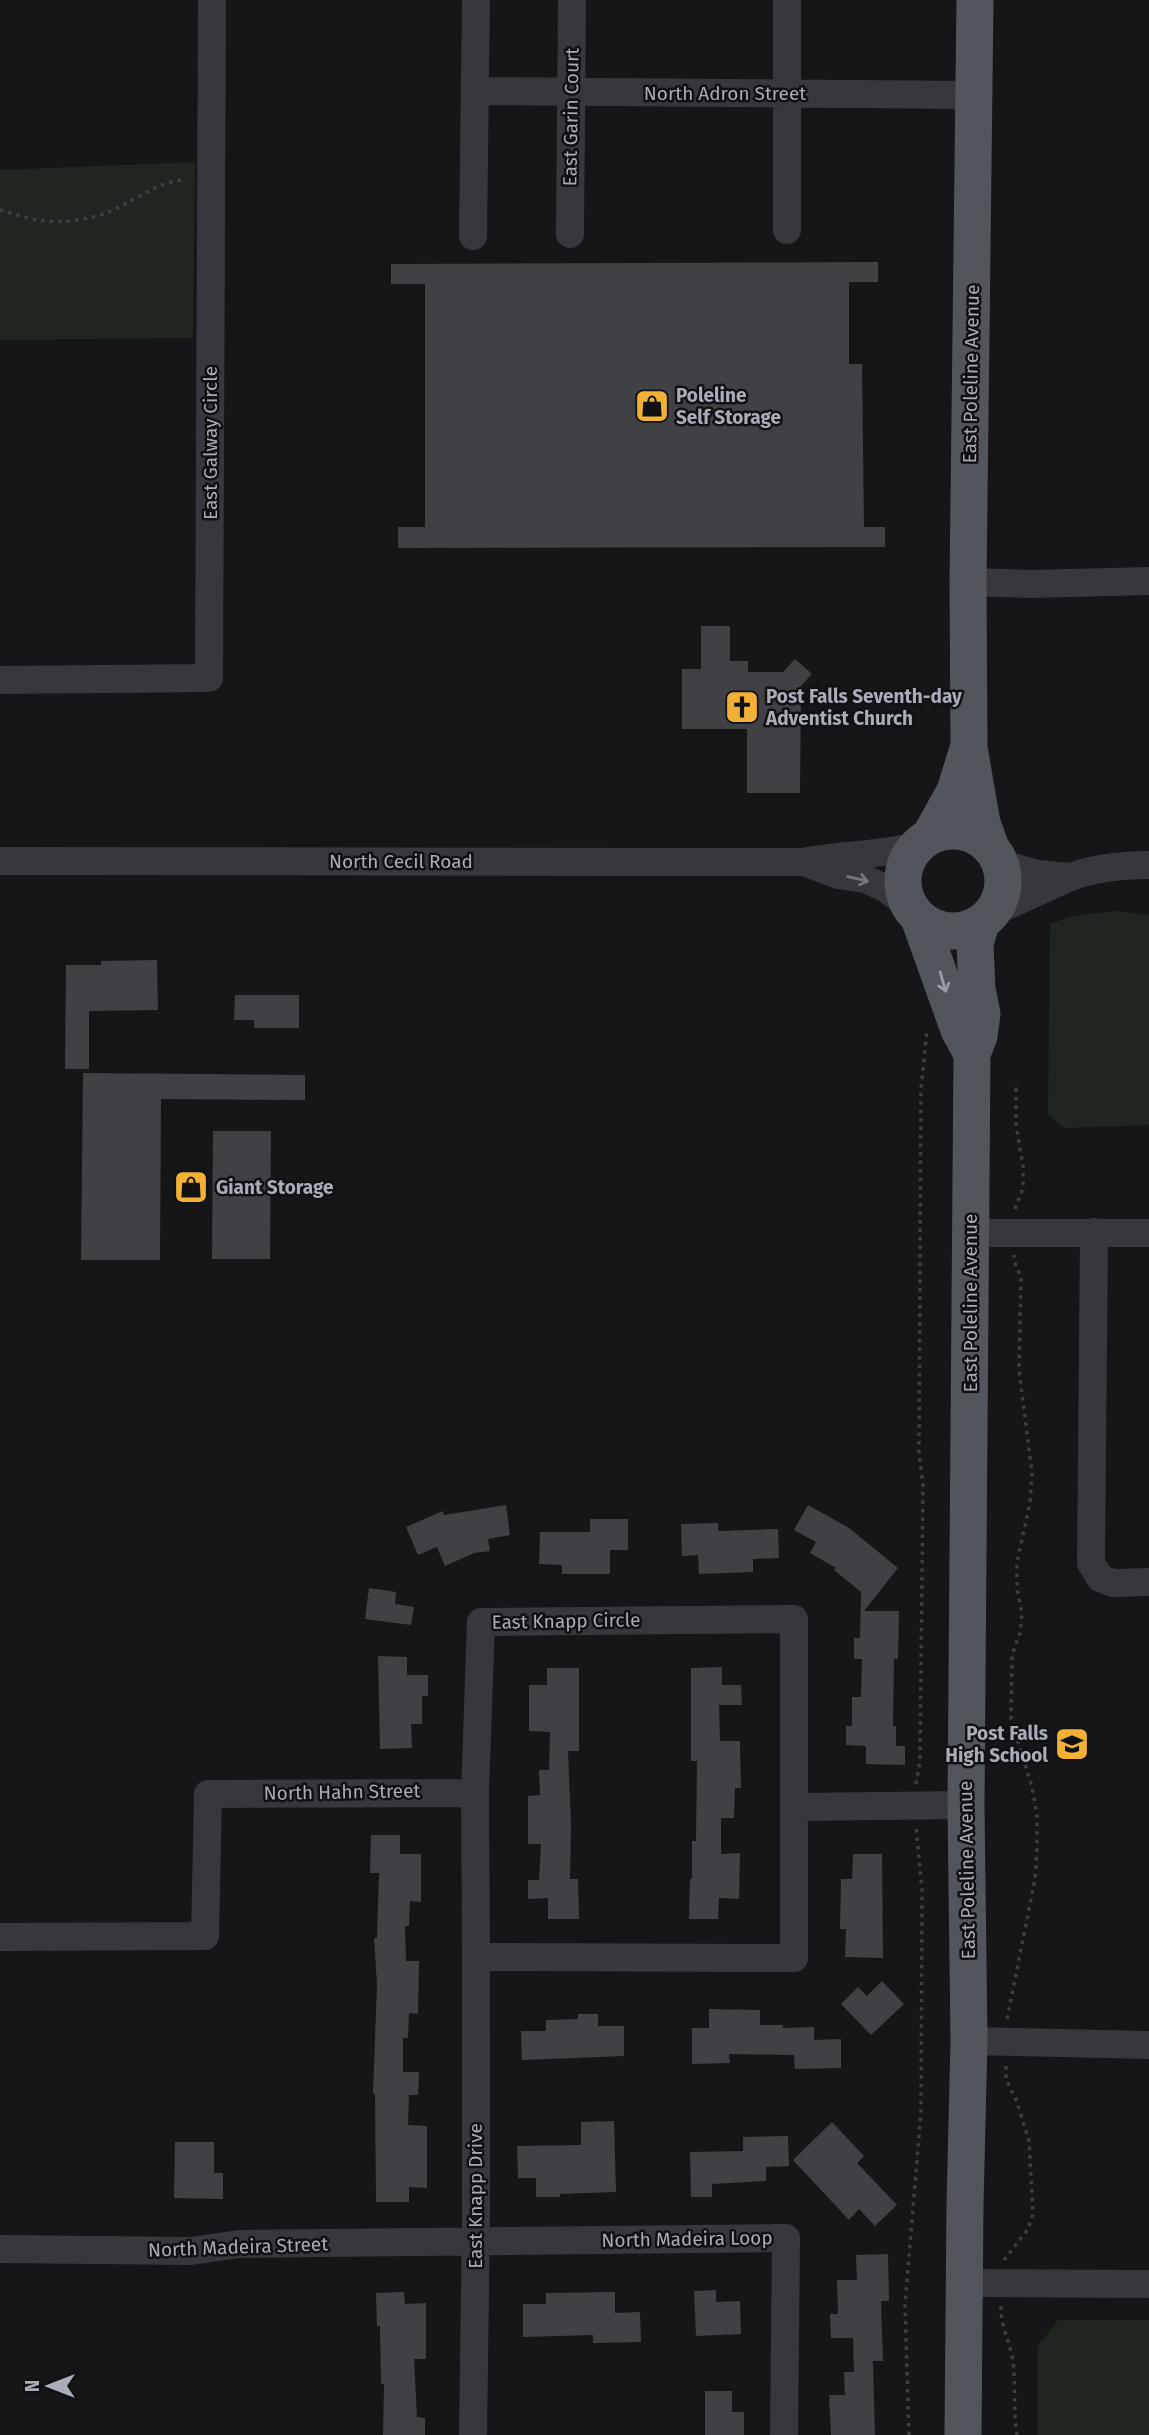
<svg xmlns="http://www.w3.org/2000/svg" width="1149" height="2435" viewBox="0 0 1149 2435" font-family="'Fira Sans',sans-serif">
  <rect width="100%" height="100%" fill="#161618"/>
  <!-- green -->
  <path fill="#1e261f" d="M195,162l-2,176 -193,2v-170z
    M1116,911l33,4v210l-85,3 -16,-13 2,-191 22,-8z
    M1058,2320h91v115h-111v-89z"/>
  <!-- building -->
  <path fill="#404145" d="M878,262v20h-29v82h13l2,163h21v20l-487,1v-21h27v-243h-34v-20z
    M701,626h29v35h18v11h35l12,-13 17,15 -11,12 -1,107h-53v-64h-65v-60h19z
    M157,960l1,50 -69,1v58h-24l1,-104h35v-4z
    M235,995h64v33h-45v-8h-20z
    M83,1073l222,2v25l-144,-1 -1,161h-79z
    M213,1131h58l-1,128h-58z
    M506,1505l4,30 -22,4 2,12 -16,2 -29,13 -8,-19 -19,8 -12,-28 37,-16 1,4z
    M808,1505l41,23 49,40 -34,43h35l-1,48h-4l-1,67h3v20h9v19l-39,-1v-18l-20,-1v-19h6v-29h9l1,-38h-8v-21h6l1,-46 -27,-22 2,-2 -26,-15 6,-11 -22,-12z
    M590,1519h38v31h-18v24h-48v-9l-23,-1 1,-32h50z
    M718,1523v8l60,-2 1,29 -26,1v13l-54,2 -1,-19 -16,1 -1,-32z
    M369,1588l27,4 -1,12 19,3 -3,18 -46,-6z
    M378,1656l29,1v18h21v21h-6v28h-11l1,24 -32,1z
    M722,1667v18h19l1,20h-23l1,36h20l1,47h-6l-1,30h-13v36l19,-1 -1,46 -20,-1 -1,21h-29l1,-40h2v-38h4l1,-80h-6v-93z
    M547,1668h32v83h-11l3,74 -1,54h8l1,40h-31v-21l-20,1v-19h11l2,-36h-13v-48l12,-1 -1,-25h10l1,-38 -21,-1v-46h18z
    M371,1835h29v19h21v48l-11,-1 -1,25h-4l1,35h13l-1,53 -9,-1 -1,25h-5v34h16l-1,23h-9l-1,30 19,1v62l-18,-1v15h-33l-1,-108h-2l4,-110 -3,-46h3l2,-65h-9z
    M853,1854h29l1,104 -38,-1 1,-28h-6l1,-50h11z
    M882,1981l22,23 -33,31 -30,-31 17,-17 9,9z
    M709,2009l51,1v15h23v3l31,-1v13l27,-1v29l-46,1 -1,-14 -65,-1 1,9 -38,1v-36h17z
    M578,2014h20v12h26v30l-102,4 -1,-29h25v-11l32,-1z
    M614,2121l2,71 -56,2v3h-24v-19h-18l-1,-32 64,-1v-23z
    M832,2122l32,34 -7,7 40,42 -22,21 -16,-17 -10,11 -56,-60z
    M788,2136l1,30 -23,1v14l-54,3v13h-21l-1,-45 53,-1v-14z
    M175,2142h39v31h9v26l-49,-1z
    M888,2254l1,47h-8l2,60h-10l2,74h-44l-2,-40h16l-1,-23h10l-1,-34h-22l-1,-24h8l-1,-34h20l-1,-25z
    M716,2290v12l24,-1 1,33 -45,2 -2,-45z
    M404,2292l1,12 21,-1v56h-12l3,58 8,1v17h-42l1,-51h-3l-1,-58h-3l-1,-33z
    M615,2292v21l25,-1 1,30 -48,1v-8l-70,2v-33h23v-11z
    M705,2391h27v21h12v23h-39z"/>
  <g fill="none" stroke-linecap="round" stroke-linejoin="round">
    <!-- path -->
    <path stroke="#3d3f44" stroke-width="3.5" stroke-dasharray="3.5 5" stroke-linecap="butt" d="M0,210c12,3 25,8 37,10 24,4 54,0 76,-10 25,-11 42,-27 70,-30
      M1015,1209l8,-21v-22l-7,-42v-41
      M916,1784l4,-23 3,-276 -4,-32 2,-364 6,-59
      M1007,2019l28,-140 2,-31v-33l-5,-28 -21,-68 1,-64 8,-22 2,-19 -5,-26v-26l13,-59 2,-30 -13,-103 2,-93 -7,-16v-6
      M1004,2260l24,-31 5,-15 -4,-73 -12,-39 -11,-23v-14
      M1001,2306c-1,18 9,37 12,55 3,25 0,49 4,74
      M909,2435l-4,-130 16,-194 1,-222 -6,-62"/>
    <!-- minor -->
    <path stroke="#37383d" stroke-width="28" d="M476,91l498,4
      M787,230v-230
      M570,234l2,-234
      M473,236l3,-236
      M968,582l63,2 118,-3
      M0,680l209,-2 3,-678
      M0,861l803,1c38,-7 76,-7 114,-16
      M1000,863l37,11 33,3
      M809,864l29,11 27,4 20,9 24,18
      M993,911c26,-9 49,-22 75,-33 25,-10 54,-13 81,-13
      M1094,1232l-3,331 9,15 13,5 36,-1
      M971,1233h178
      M794,1619v339l-318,-1 -1,-164 6,-171z
      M795,1807l171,-2
      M0,1937l205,-1 3,-142 267,-1
      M969,2041l180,4
      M0,2249l191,2 48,-7 547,-6 -2,197
      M964,2283l185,1
      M473,2435l3,-216v-262"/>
    <!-- major -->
    <path stroke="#53555c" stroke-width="37" d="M975,0l-7,582 1,166 13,75 9,25
      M903 881a50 50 0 1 1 100 0a50 50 0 1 1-100 0Z
      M930,836l25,-45 13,-42
      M919,918l40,112 13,24
      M963,2435l2,-230 4,-164 -3,-236 6,-751 7,-18 3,-22 -5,-25 -2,-45 6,-21"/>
  </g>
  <!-- one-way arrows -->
  <defs><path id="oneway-shaft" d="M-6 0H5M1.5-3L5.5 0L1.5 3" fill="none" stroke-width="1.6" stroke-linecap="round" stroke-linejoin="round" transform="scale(1.75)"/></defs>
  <use stroke="#757881" href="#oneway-shaft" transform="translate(858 879) rotate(13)"/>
  <use stroke="#979ba6" href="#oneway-shaft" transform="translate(943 982) rotate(74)"/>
  <!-- icons -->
  <defs>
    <g id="shop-square" transform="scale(1.75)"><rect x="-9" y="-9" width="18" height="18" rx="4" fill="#f2b134" stroke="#111113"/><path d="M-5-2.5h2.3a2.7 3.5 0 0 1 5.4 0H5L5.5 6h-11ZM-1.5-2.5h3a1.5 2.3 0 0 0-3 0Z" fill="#111"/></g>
    <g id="church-square" transform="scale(1.75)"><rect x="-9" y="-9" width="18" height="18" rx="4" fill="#f2b134" stroke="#111113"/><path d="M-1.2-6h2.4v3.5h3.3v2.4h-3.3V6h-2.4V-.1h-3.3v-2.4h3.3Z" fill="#111"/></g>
    <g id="school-square" transform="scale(1.75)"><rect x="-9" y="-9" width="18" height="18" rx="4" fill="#f2b134" stroke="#111113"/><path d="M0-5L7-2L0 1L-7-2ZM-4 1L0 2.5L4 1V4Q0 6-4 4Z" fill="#111"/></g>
  </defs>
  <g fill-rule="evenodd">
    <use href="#shop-square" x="652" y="406"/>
    <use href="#church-square" x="742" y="707"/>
    <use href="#shop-square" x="191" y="1187"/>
    <use href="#school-square" x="1072" y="1744"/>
  </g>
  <g text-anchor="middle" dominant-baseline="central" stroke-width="5" stroke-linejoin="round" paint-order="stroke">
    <!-- street labels -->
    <g font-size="19" fill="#a8adb8" stroke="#111113">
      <text x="725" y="93">North Adron Street</text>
      <text transform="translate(571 117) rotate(-89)">East Garin Court</text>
      <text transform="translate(971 374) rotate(-89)">East Poleline Avenue</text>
      <text transform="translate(210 443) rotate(-90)">East Galway Circle</text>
      <text x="401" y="861">North Cecil Road</text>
      <text transform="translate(970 1303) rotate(-90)">East Poleline Avenue</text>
      <text transform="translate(566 1621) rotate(-1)">East Knapp Circle</text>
      <text transform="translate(342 1792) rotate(-1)">North Hahn Street</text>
      <text transform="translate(967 1870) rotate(-91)">East Poleline Avenue</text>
      <text transform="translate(475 2196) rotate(-90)">East Knapp Drive</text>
      <text transform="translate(687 2239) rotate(-1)">North Madeira Loop</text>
      <text transform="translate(238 2247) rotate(-2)">North Madeira Street</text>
    </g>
    <!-- poi labels -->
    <g font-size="19" font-weight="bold" fill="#a8adb8" stroke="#111113" text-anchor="start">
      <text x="676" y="395">Poleline<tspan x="676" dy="22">Self Storage</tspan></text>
      <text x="766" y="696">Post Falls Seventh-day<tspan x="766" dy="22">Adventist Church</tspan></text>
      <text x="216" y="1187">Giant Storage</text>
      <text x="1048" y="1733" text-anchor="end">Post Falls<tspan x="1048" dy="22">High School</tspan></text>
    </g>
  </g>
  <!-- north arrow -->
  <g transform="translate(49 2386) rotate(270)" stroke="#111113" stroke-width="5" paint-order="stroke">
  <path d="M0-5L12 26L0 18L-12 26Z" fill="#a8adb8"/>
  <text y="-10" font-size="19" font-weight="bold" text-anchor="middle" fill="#a8adb8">N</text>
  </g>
</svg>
